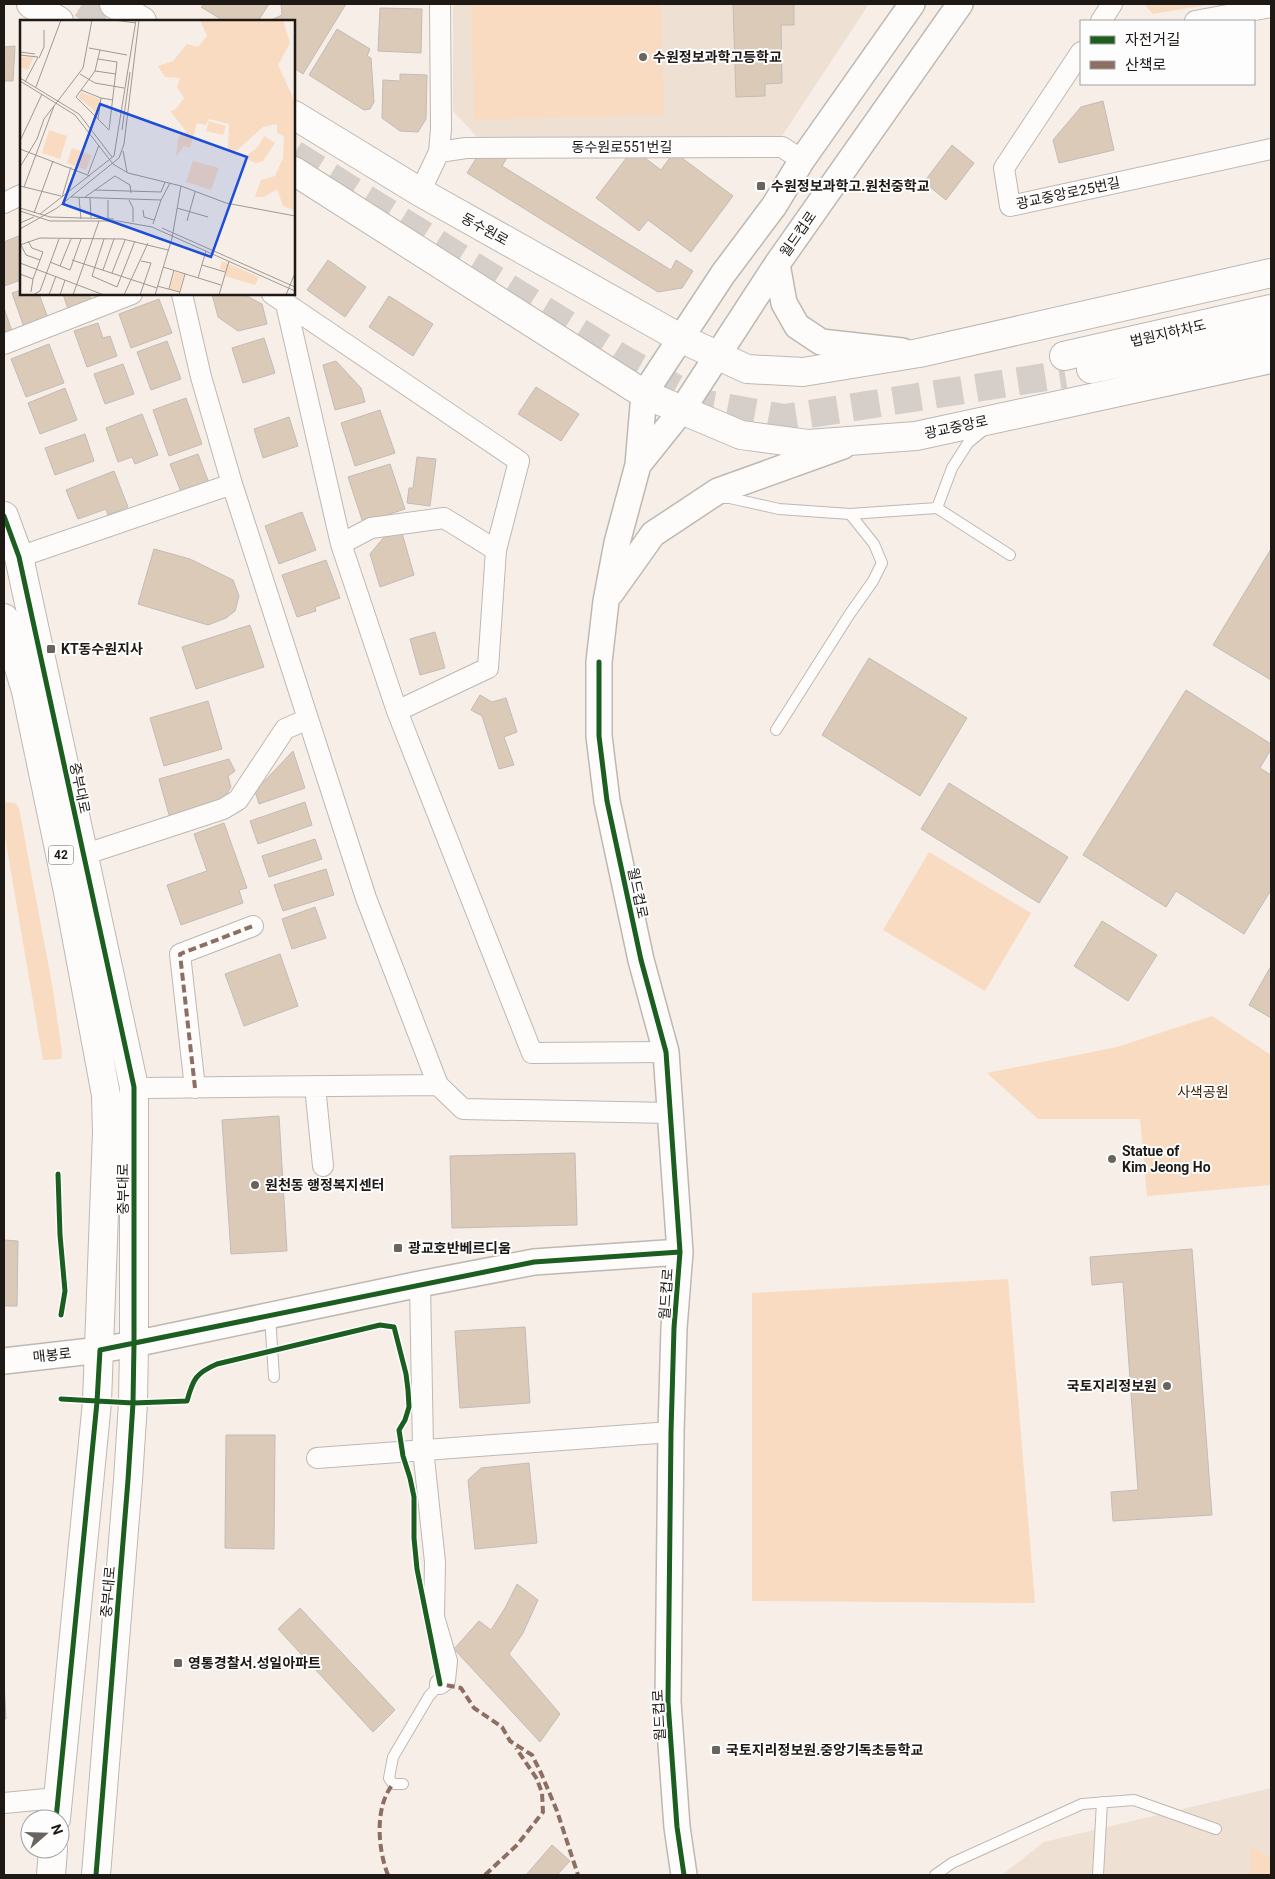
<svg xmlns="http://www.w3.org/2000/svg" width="1275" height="1879" viewBox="0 0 1275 1879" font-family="Roboto,'Noto Sans KR',sans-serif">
  <rect width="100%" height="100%" fill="#f6eee7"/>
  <!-- built -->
  <path fill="#efe0d4" d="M453,4h416l-87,132 -304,2 -25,-27z
    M1271,1788v87h-269l42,-33z"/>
  <!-- green -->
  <path fill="#f9dbc2" d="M471,4h190l3,111 -190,5z
    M1144,4h68l-59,10z
    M4,802l11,1 4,5 33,176 10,68 -1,7 -18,1 -39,-229z
    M929,852l102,61 -46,78 -102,-61z
    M1212,1016l59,39v130l-124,11 -7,-77h-102l-51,-46 130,-26z
    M1008,1279l27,324 -283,-2v-308z
    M1250,1846l21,12v17h-20z"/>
  <!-- building -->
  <path fill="#dccab9" stroke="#c2bcb7" d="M204,4h65l-11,17h-34l-23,-14z
    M281,4h65l-43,70 -9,-6v-47h-25l13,-6z
    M733,4h61v21h-13l1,58 -17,1v12l-29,1z
    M380,8l42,1 -1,44 -43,-2z
    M337,29l33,20 -3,7 4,2 3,44 -4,7 -6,1 -55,-35z
    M15,46l-2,35h-9v-34z
    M400,74l27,1 -1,44 -8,13 -18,-1 -18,-13 1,-38 17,1z
    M1103,101l11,49 -55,13 -6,-23 28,-33z
    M952,145l22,18 -28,37 -22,-18z
    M633,149l28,21 13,-18 59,44 -42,56 -43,-32 -9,11 -43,-33z
    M479,154l29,2 -6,10 169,104 5,-10 17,11 -11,17 -24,4 -191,-119z
    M21,235v45l-17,6v-44z
    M328,260l38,27 -21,30 -38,-27z
    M21,290v4h18l9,24 -24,9 -12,-34z
    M63,294h26l3,9 -23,9z
    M212,294h31l19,10 5,20 -29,7 -20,-14z
    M389,296l44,28 -20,32 -44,-29z
    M159,299l13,34 -41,15 -12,-34z
    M4,308l9,26 -9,3z
    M98,323l5,15 7,-2 7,20 -30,11 -13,-36z
    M264,338l11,35 -32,10 -11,-35z
    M167,341l14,38 -30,11 -14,-38z
    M49,344l15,39 -38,14 -15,-38z
    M336,361l25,27 4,14 -30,8 -12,-45z
    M123,364l11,30 -29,10 -11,-30z
    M536,387l43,27 -18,27 -43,-27z
    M65,388l12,32 -37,14 -12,-31z
    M186,398l16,46 -33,12 -16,-46z
    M380,410l15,43 -40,13 -14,-43z
    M142,414l16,41 -23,9 -3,-7 -14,5 -12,-34z
    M289,417l9,29 -35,12 -9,-29z
    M85,434l9,27 -39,14 -10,-27z
    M198,454l12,32 -27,11 -13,-33z
    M417,457l19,2 -6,47 -23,-3 2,-15h4z
    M390,464l15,45 -42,14 -15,-46z
    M114,471l14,36 -20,8 -2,-6 -28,10 -12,-29z
    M302,512l14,38 -37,14 -14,-38z
    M402,533l12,42 -34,12 -10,-33 14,-17z
    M154,549l36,10 43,21 6,16 -4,15 -9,7 -18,7 -70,-21z
    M1271,549v131l-58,-35z
    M326,560l14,38 -25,9 1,4 -19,6 -15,-42z
    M250,625l14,42 -68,22 -14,-42z
    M435,632l10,36 -25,7 -10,-36z
    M869,658l98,60 -47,78 -98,-61z
    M1186,690l85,54v5l-11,19 11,7v115l-27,44 -68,-43 -10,16 -83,-52z
    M480,695l12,7 14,-4 11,34 -13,5 10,28 -15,4 -17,-53 -11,-6z
    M208,701l14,48 -58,17 -14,-48z
    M293,751l12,37 -46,16 -4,-13z
    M229,759l6,12 -7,5 3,11 -10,16 -50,19 -12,-43z
    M949,783l119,74 -29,46 -118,-74z
    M305,802l7,23 -54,19 -8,-23z
    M224,823l23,65 -8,2 4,13 -62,22 -14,-40 40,-14 -13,-37z
    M315,839l7,20 -53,18 -7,-21z
    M326,869l8,26 -51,16 -9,-26z
    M315,907l11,31 -34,11 -10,-30z
    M1102,921l55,34 -29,46 -54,-35z
    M280,954l18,52 -54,20 -19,-52z
    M1271,966v52l-22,-13z
    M279,1116l8,135 -56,3 -9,-134z
    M575,1153l2,72 -125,3 -2,-72z
    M4,1240l14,1 -1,65h-13z
    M1192,1249l20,266 -99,6 -2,-29 27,-2 -15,-208 -31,3 -2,-28z
    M525,1327l5,76 -70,5 -5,-77z
    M226,1435h49l-1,114 -49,-1z
    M529,1463l8,80 -62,6 -7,-69 13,-12z
    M517,1584l21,16 -15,33 -14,21 51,60 -20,28 -86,-93 25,-28 12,9 14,-22z
    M300,1608l95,102 -22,22 -95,-103z
    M4,1681l2,38h-2z
    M552,1845l18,16 -13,14h-31z"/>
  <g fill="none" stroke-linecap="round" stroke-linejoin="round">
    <!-- secondary-tunnel -->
    <path stroke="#d6cec8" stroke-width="28" stroke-dasharray="28 14" stroke-linecap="butt" d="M82,4l28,17
      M294,154l324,202 84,47 82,15 281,-44"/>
    <!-- service casing -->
    <g stroke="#beb8b3" stroke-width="12">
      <path id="service" d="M722,498h8l49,11 71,5 87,-6 73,47
        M937,508l15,-40 16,-25 17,-14
        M776,730l73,-115 24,-34 9,-18 -8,-19 -24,-30
        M270,1316l4,61
        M403,1784h-10l-4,-6 4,-21 36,-61 11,-12
        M935,1875l17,-12 130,-59 52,-4 82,29
        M1098,1875l4,-73"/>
    </g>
    <!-- minor casing -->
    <g stroke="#beb8b3" stroke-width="22">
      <path id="minor" d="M1101,21l11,-17
        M1195,21l76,-14
        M1081,52l-77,116 6,38 261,-57
        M439,152l27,-4 316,-1 20,13
        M420,192l19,-40 2,-23 -1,-125
        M4,203l17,-8
        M272,294l247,167 -23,89 -8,118 -91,43
        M286,304l55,240 56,167 135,342 134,-1
        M4,344l128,-50
        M341,544l30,-16 73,-10 52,32
        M19,557l213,-73
        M83,855l140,-46 15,-9 47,-71 23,-10
        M438,1085l25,24 207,4
        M315,1086l8,80
        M134,1087l9,1 295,-3 -72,-187 -134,-414 -31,-107 -19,-83
        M195,1088l-15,-134 73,-28
        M420,1284l3,165 12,113 -1,55 13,44 -2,19 -5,4
        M317,1458l354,-26
        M4,1803l53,-5"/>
    </g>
    <!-- tertiary casing -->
    <g stroke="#beb8b3" stroke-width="28">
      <path id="tertiary" d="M777,264l7,39 13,23 24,16 81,9
        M638,465l44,-55 95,-146 183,-260
        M611,593l42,-59 65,-43 125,-45
        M4,1361l96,-11 34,-6 286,-60 114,-22 146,-10
        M684,1875l-7,-48 -9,-125 3,-270 3,-104 6,-76 -14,-200 -25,-92 -34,-159 -8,-65v-74l7,-61 11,-58 21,-78 6,-71 79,-120 51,-68 28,-46 110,-156"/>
    </g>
    <!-- secondary casing -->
    <g stroke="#beb8b3" stroke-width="30">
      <path id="secondary" d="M31,4l28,17
        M114,4l28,17
        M294,115l126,77 260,146 67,31 56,3 116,-19 352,-80
        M294,171l350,223 97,41 67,9 108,-8 355,-77
        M1064,356l207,-47
        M1091,369l180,-37"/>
    </g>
    <!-- primary casing -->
    <g stroke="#beb8b3" stroke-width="30">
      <path id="primary" d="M4,516l15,41 115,530v257l-1,59 -5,77 -32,395
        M4,618l22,73 42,201 38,203 1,37 -10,270 -41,417
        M51,1875l2,-26"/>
    </g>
    <!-- service -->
    <use href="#service" stroke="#fefcfb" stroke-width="10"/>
    <!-- minor -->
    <use href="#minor" stroke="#fefcfb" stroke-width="20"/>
    <!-- tertiary -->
    <use href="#tertiary" stroke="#fefcfb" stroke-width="25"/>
    <!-- secondary -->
    <use href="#secondary" stroke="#fefcfb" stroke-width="28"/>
    <!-- primary -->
    <use href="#primary" stroke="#fefcfb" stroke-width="28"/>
    <!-- quiet -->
    <path stroke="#8d6e63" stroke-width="4" stroke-dasharray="8 4" stroke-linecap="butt" d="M195,1088l-15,-134 73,-28
      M439,1679l1,5 21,4 13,20 28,19 8,14 22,14 9,18 16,38 21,64
      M388,1875c-10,-25 -14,-68 5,-91
      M485,1875l32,-30 26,-33 -1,-19 -5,-14 -21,-31"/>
    <!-- cycleway casing -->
    <g stroke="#fdfdfd" stroke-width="8">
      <path id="cycleway" d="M4,516l15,41 115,530v257l-1,59 -5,77 -32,395
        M599,662v74l8,65 34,159 25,92 14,200 -6,76 -3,104 -3,270 9,125 7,48
        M58,1174l2,61 5,56 -4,24
        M61,1399l72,4 54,-2c6,-22 9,-28 30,-37l163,-39 14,2 12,47 2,16 1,17 -4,13 -6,10 4,26 7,22 4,19v41l3,31 23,115
        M56,1819l41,-417 3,-52 434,-88 146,-10"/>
    </g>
    <!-- cycleway -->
    <use href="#cycleway" stroke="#1b5e20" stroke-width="5"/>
  </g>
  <!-- markers -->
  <g fill="#6a645e" stroke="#fdfdfd" stroke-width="2">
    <circle cx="643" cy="57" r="5"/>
    <rect x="756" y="181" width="10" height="10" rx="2.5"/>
    <rect x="46" y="644" width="10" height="10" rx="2.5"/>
    <circle cx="1112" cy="1159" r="5"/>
    <circle cx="255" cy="1185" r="5"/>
    <rect x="393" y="1243" width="10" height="10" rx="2.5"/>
    <circle cx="1167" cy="1386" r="5"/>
    <rect x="173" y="1658" width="10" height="10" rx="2.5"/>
    <rect x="711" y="1745" width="10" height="10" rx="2.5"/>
  </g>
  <g text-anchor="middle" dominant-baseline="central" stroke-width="4" stroke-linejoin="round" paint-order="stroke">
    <!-- shield labels -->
    <rect fill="#fdfdfd" stroke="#615d5b" stroke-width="1" x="48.5" y="845.5" width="25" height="19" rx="4"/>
    <g font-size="12" font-weight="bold" fill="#1e1915">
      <text x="61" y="855">42</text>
    </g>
    <!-- poi labels -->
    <g font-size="14" font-weight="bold" fill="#1e1915" stroke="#fdfdfd" text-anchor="start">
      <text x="653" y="57">수원정보과학고등학교</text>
      <text x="771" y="186">수원정보과학고.원천중학교</text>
      <text x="61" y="649">KT동수원지사</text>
      <text x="1122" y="1151">Statue of<tspan x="1122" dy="16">Kim Jeong Ho</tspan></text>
      <text x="265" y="1185">원천동 행정복지센터</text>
      <text x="408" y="1248">광교호반베르디움</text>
      <text x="1157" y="1386" text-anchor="end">국토지리정보원</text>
      <text x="188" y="1663">영통경찰서.성일아파트</text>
      <text x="726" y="1750">국토지리정보원.중앙기독초등학교</text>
    </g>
    <!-- street labels -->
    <g font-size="14" fill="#1e1915" stroke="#fdfdfd">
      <text x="622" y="147">동수원로551번길</text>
      <text transform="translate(1068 193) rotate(-12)">광교중앙로25번길</text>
      <text transform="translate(485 229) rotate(29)">동수원로</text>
      <text transform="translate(798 234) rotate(-55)">월드컵로</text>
      <text transform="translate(1168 333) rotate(-13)">법원지하차도</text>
      <text transform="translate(956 427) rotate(-12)">광교중앙로</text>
      <text transform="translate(80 788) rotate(78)">중부대로</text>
      <text transform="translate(638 893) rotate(78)">월드컵로</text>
      <text transform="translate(123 1189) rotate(-90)">중부대로</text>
      <text transform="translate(666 1294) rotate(-86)">월드컵로</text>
      <text transform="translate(52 1355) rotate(-6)">매봉로</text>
      <text transform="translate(108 1592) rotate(-85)">중부대로</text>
      <text transform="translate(659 1715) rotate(-93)">월드컵로</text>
    </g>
    <!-- park labels -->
    <g font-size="14" fill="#402306" stroke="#fdfdfd">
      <text x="1203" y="1092">사색공원</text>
    </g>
  </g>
  <!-- overview -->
  <g transform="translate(20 20)">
    <rect width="275" height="275" fill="#f6eee7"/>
    <path d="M180,0h83l7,23 -12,22 17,37v109l-12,-5 -6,-17 -13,8h-9l6,-17 14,-4 8,-18 1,-22 -7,-3v-9l-14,3 -27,24 -8,-1 1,-26 -20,-5 -3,6 -9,-2 -7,25 -6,-2 -8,11 2,-19 8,-7 -16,-20 5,-1 9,-12 -7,-11 3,-9 -15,-1 -7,-11 15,-5 14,-17 11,3 9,-11zM14,36l-6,14 -8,-3v-10zM61,72l19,7 -2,15 -20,-17zM189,101l17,5 -3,9 -17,-4zM29,110l18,6 -7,23 -18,-6zM244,116l11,7 -12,18 -7,2 -12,-5 14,-11zM52,128l20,7 -6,15 -19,-7zM173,141l26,7 -8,22 -25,-8zM202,241l37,16 -4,8 -30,-9 1,-5 -6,-2zM155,252l9,2 -5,17 -9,-2z" fill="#f9dbc2"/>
    <path fill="none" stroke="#a09993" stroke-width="1" d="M94,0l22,3M69,28l38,7M0,32l15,2M0,35l18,2 -13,25M19,38l5,-11v-17M78,39l19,3 -8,68 -33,-33 19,-26 5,-21M75,51l21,3M60,54l15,9 29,5M0,58l59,36 33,43M0,61l55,34 38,49 15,9 53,13 45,17 69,13M16,67l25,-67M61,70l20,8M78,99l3,-21 12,2M102,110l8,-58M0,121l22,-47M0,129l70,27M103,131l4,21M0,147l17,-28 7,-20 39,-51 9,-48M68,154l11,-29M0,166l41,10M4,167l30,-81M75,170l66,2 4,-10M42,177l9,-30M51,177l90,3 -8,24M65,177l30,-21 15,9 1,8M59,178l2,21M70,178l1,20M109,180l4,8v14M141,180l9,-17M0,188l30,9 64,2M157,188l31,9M123,190l1,7 10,3M0,191l30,10h68l34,6 143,64M14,193l19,-52M20,194l74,-58 22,-136M88,198v-18M167,201l8,-29M0,203l14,-6M142,208l133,59M0,209l37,-21 62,-50 5,-14 15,-124M84,219l-12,37 25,11 18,-46M8,221l4,7 11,4 -10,27M0,225l20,-7 83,1 45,11M1,225l5,10 14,5M52,240l85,28M30,242l20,8 11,-31M0,243l84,32M182,245l23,7M40,246l11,-27M143,247l58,18M83,250l11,-31M92,253l13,-33M0,254l13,5 -2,13M178,258l8,-27M137,266l23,6M149,269l5,-19M13,275l7,-4 19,-52M29,275l7,-19M40,275l5,-15M53,275l26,-74M104,275l24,-52M120,275l11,-32 -10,-2M135,275l17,-57 9,-52M159,275l6,-21M199,275l10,-34M266,275l9,-22"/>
    <path fill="#1d4ed8" fill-opacity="0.15" stroke="#1d4ed8" stroke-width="2.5" d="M80,84l147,53 -36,100 -148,-53z"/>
    <rect width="275" height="275" fill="none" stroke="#1e1915" stroke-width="2.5"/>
  </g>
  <!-- border -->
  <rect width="1275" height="1879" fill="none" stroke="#1e1915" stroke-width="10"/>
  <!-- legend -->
  <rect x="1080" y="20" width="175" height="65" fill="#fdfdfd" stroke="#a4a2a0"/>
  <rect x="1090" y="36" width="25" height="8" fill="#1b5e20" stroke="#a4a2a0"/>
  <text x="1125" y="45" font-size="15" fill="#1e1915">자전거길</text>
  <rect x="1090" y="61" width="25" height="8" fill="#8d6e63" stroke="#a4a2a0"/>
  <text x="1125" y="70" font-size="15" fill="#1e1915">산책로</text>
  <!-- north arrow -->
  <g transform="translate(45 1834) rotate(70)"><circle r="24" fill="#fdfdfd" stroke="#a4a2a0"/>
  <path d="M0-4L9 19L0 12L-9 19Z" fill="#6a645e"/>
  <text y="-8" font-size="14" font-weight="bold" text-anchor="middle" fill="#1e1915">N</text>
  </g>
</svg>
